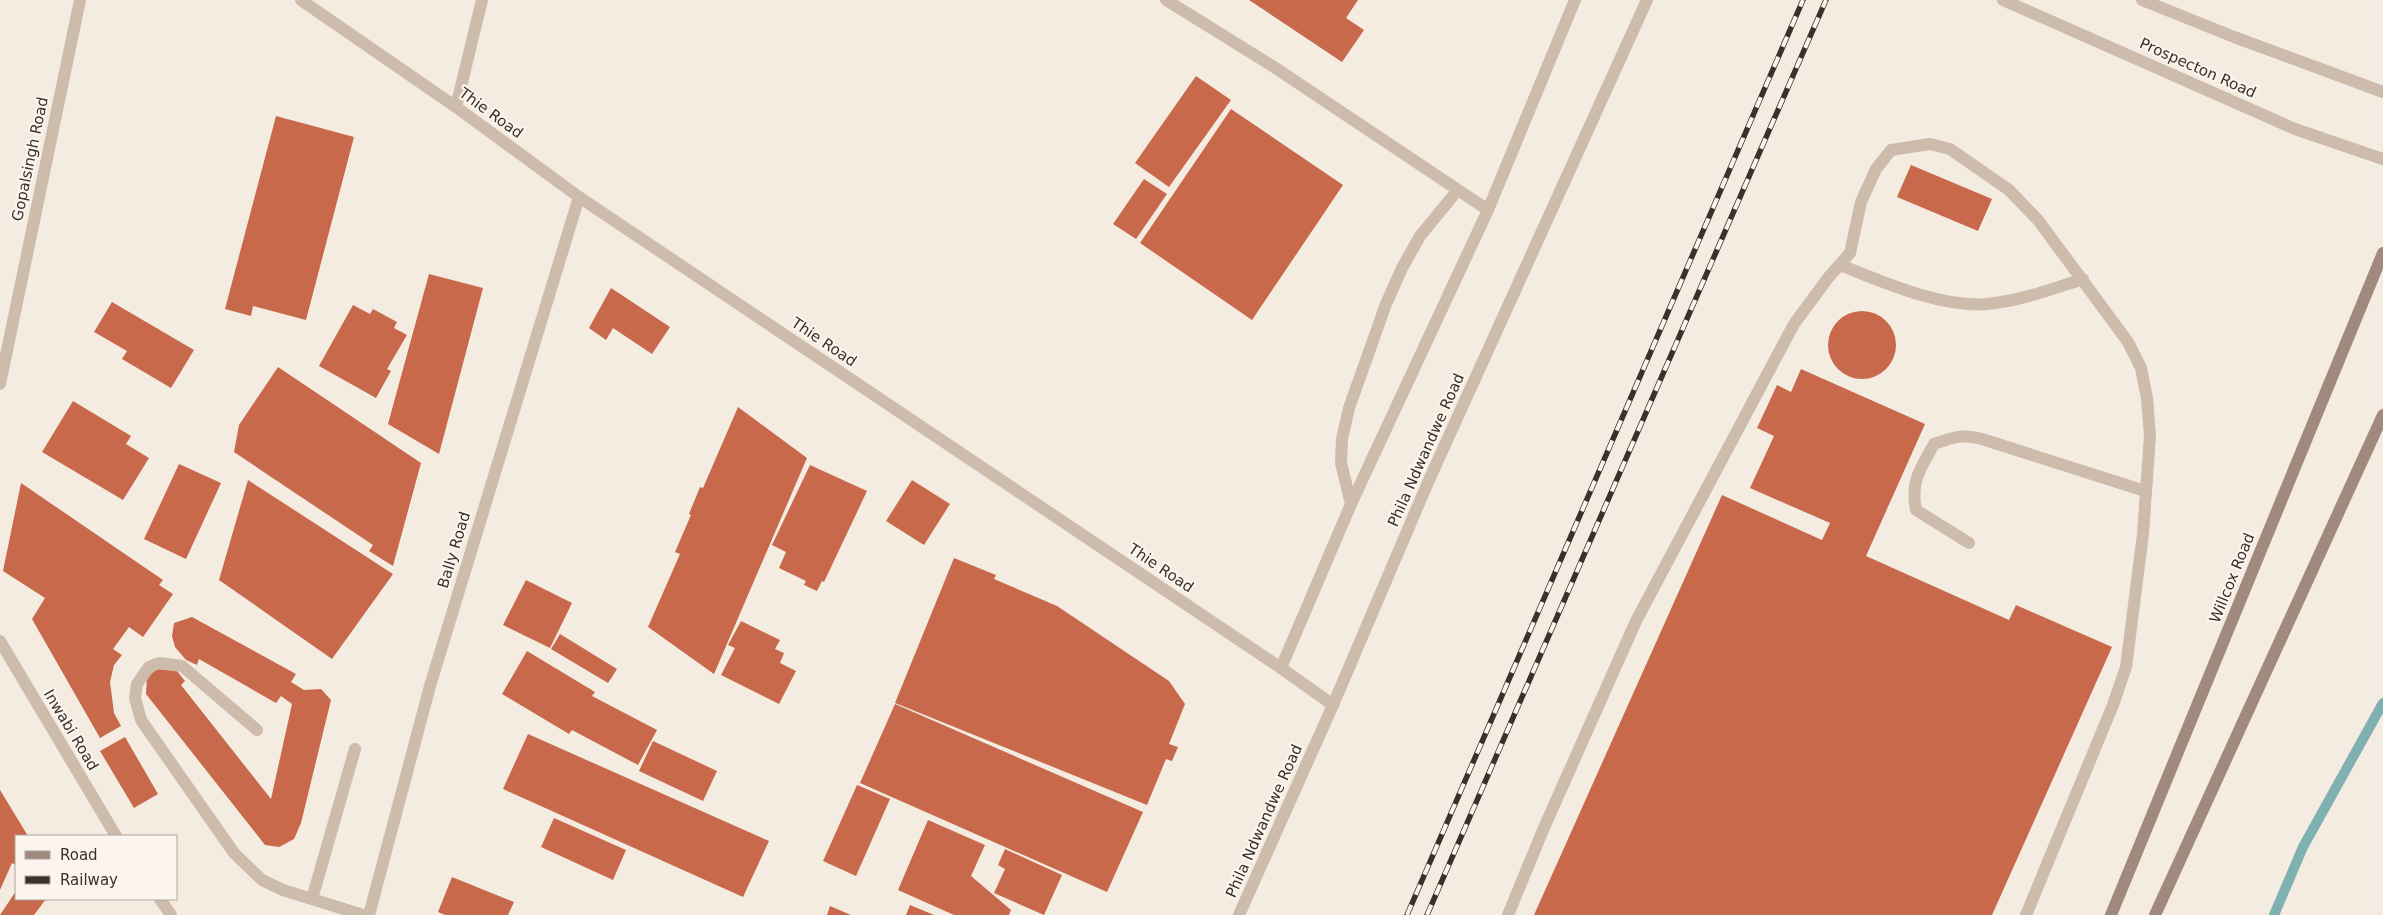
<svg xmlns="http://www.w3.org/2000/svg" width="2383" height="915" viewBox="0 0 2383 915" font-family="'DejaVu Sans',sans-serif">
  <rect width="100%" height="100%" fill="#f4ebe1"/>
  <g fill="none" stroke-linecap="round" stroke-linejoin="round">
    <!-- stream -->
    <path stroke="#7fb0b2" stroke-width="10" d="M2274,915l29,-68 80,-144"/>
  </g>
  <!-- building -->
  <path fill="#c8694b" d="M1249,0h109l-12,18 18,12 -22,32z
    M1196,76l35,24 -62,87 -34,-24z
    M1231,109l112,76 -91,135 -112,-77z
    M276,116l78,21 -48,183 -53,-14 -2,10 -26,-7z
    M1911,165l81,34 -14,32 -81,-34z
    M1144,179l23,15 -31,45 -23,-15z
    M429,274l54,14 -44,166 -51,-30z
    M611,288l59,39 -18,27 -39,-26 -7,12 -17,-12z
    M112,302l82,48 -23,38 -49,-29 5,-8 -33,-19z
    M353,305l17,9 3,-5 24,13 -3,6 13,7 -20,34 4,2 -15,27 -57,-32z
    M1828 345a34 34 0 1 1 68 0a34 34 0 1 1-68 0Z
    M278,367l143,96 -28,103 -24,-15 4,-6 -139,-93 5,-27z
    M1801,369l124,55 -59,132 143,64 7,-15 96,42 -120,268h-458l188,-420 100,45 8,-17 -80,-35 24,-52 -17,-8 20,-43 14,7z
    M73,401l58,35 -5,8 23,14 -26,42 -81,-48z
    M738,407l69,51 -93,216 -66,-47 32,-73 -5,-2 16,-37 -2,-1 11,-27 3,1z
    M179,464l42,19 -35,76 -42,-20z
    M810,465l57,26 -43,91 -2,-1 -5,10 -13,-6 2,-4 -27,-13 7,-16 -14,-7z
    M248,480l145,94 -61,85 -113,-79z
    M912,480l38,24 -26,41 -38,-24z
    M21,483l142,97 -4,5 14,9 -30,43 -14,-10 -16,22 9,6 -8,10 -4,17 4,31 7,13 -21,12 -68,-119 13,-21 -42,-27z
    M954,558l42,17 -2,4 63,27 112,75 16,23 -16,40 9,3 -6,14 -6,-2 -19,46 -252,-102z
    M526,580l46,23 -22,45 -47,-23z
    M192,617l104,57 -5,8 13,8 17,-1 10,11 -30,123 -7,16 -15,8 -14,-2 -119,-151 1,-17 10,-8 20,2 8,10 -4,4 90,114 21,-95 -11,-8 -5,7 -77,-44 -2,6 -11,-5 -11,-13 -3,-11 2,-13z
    M741,621l39,19 -5,9 9,4 -4,10 16,8 -17,33 -58,-29 14,-27 -7,-3z
    M560,634l57,35 -9,14 -57,-34z
    M527,651l68,41 -3,4 65,34 -19,35 -66,-35 -3,4 -67,-40z
    M895,704l248,108 -36,80 -247,-109z
    M528,734l241,107 -26,56 -240,-108z
    M125,737l33,57 -24,14 -34,-57z
    M653,741l64,30 -14,30 -64,-30z
    M857,785l33,14 -34,77 -33,-15z
    M0,790l28,46h-12v29l-4,-2 -12,27z
    M554,818l72,32 -13,30 -72,-33z
    M928,820l57,25 -14,31 40,34 -2,5h-55l-56,-25z
    M1005,849l57,26 -18,40 -50,-22 11,-24 -7,-4z
    M452,877l62,25 -6,13h-63l-7,-3z
    M16,891v8h30l-12,16h-34z
    M910,905l24,10h-28z
    M830,906l21,9h-24z"/>
  <g fill="none" stroke-linecap="round" stroke-linejoin="round">
    <!-- service -->
    <path stroke="#cdbbac" stroke-width="12" d="M1166,0l108,67 214,143
      M1840,265c43,17 101,43 147,39 33,-3 65,-15 96,-25
      M1351,504l-10,-41 1,-24 7,-31 37,-104 16,-36 18,-32 37,-45
      M1969,543l-53,-33c-6,-29 5,-42 18,-66 20,-7 27,-10 48,-5l163,52
      M257,730l-75,-64 -23,-3 -10,4 -12,17 -2,14 6,22 93,133 28,27 21,10 80,25
      M312,899l43,-150
      M1508,915l35,-85 93,-209 158,-297 34,-46 22,-25 11,-51 15,-33 15,-19 39,-6 20,5 59,41 29,30 90,122 13,26 6,30 3,38 -7,98 -17,133 -13,38 -87,210"/>
    <!-- minor -->
    <path stroke="#cdbbac" stroke-width="12" d="M301,0l155,107 123,90 702,471 52,37
      M456,107l26,-107
      M0,384l80,-384
      M1281,668l70,-164 137,-294 87,-210
      M369,915l61,-229 149,-489"/>
    <!-- tertiary -->
    <path stroke="#cdbbac" stroke-width="12" d="M2003,0l292,129 88,30
      M2142,0l92,37 149,55
      M0,641l116,195
      M160,899l11,16
      M1239,915l94,-210 96,-225 218,-480"/>
    <!-- secondary -->
    <path stroke="#a18a7d" stroke-width="12" d="M2111,915l272,-662
      M2155,915l228,-500"/>
    <!-- rail casing -->
    <g stroke="#3b302b" stroke-width="5.5">
      <path id="rail" d="M1407,915l396,-915
        M1427,915l399,-915"/>
    </g>
    <!-- rail -->
    <use href="#rail" stroke="#fbf5ee" stroke-width="4" stroke-dasharray="11" stroke-linecap="butt"/>
  </g>
  <g text-anchor="middle" dominant-baseline="central" stroke-width="4.5" stroke-linejoin="round" paint-order="stroke">
    <!-- street labels -->
    <g font-size="15" fill="#3b302b" stroke="#fbf5ee">
      <text transform="translate(2198 68) rotate(24)">Prospecton Road</text>
      <text transform="translate(491 113) rotate(36)">Thie Road</text>
      <text transform="translate(30 159) rotate(-78)">Gopalsingh Road</text>
      <text transform="translate(824 342) rotate(34)">Thie Road</text>
      <text transform="translate(1426 450) rotate(-66)">Phila Ndwandwe Road</text>
      <text transform="translate(454 550) rotate(-73)">Bally Road</text>
      <text transform="translate(1161 568) rotate(34)">Thie Road</text>
      <text transform="translate(2232 578) rotate(-68)">Willcox Road</text>
      <text transform="translate(71 730) rotate(59)">Inwabi Road</text>
      <text transform="translate(1264 821) rotate(-66)">Phila Ndwandwe Road</text>
    </g>
  </g>
  <!-- legend -->
  <rect x="15" y="835" width="162" height="65" fill="#fbf5ee" stroke="#aea6a0"/>
  <rect x="25" y="851" width="25" height="8" fill="#a18a7d" stroke="#aea6a0"/>
  <text x="60" y="860" font-size="15" fill="#3b302b">Road</text>
  <rect x="25" y="876" width="25" height="8" fill="#3b302b" stroke="#aea6a0"/>
  <text x="60" y="885" font-size="15" fill="#3b302b">Railway</text>
</svg>
